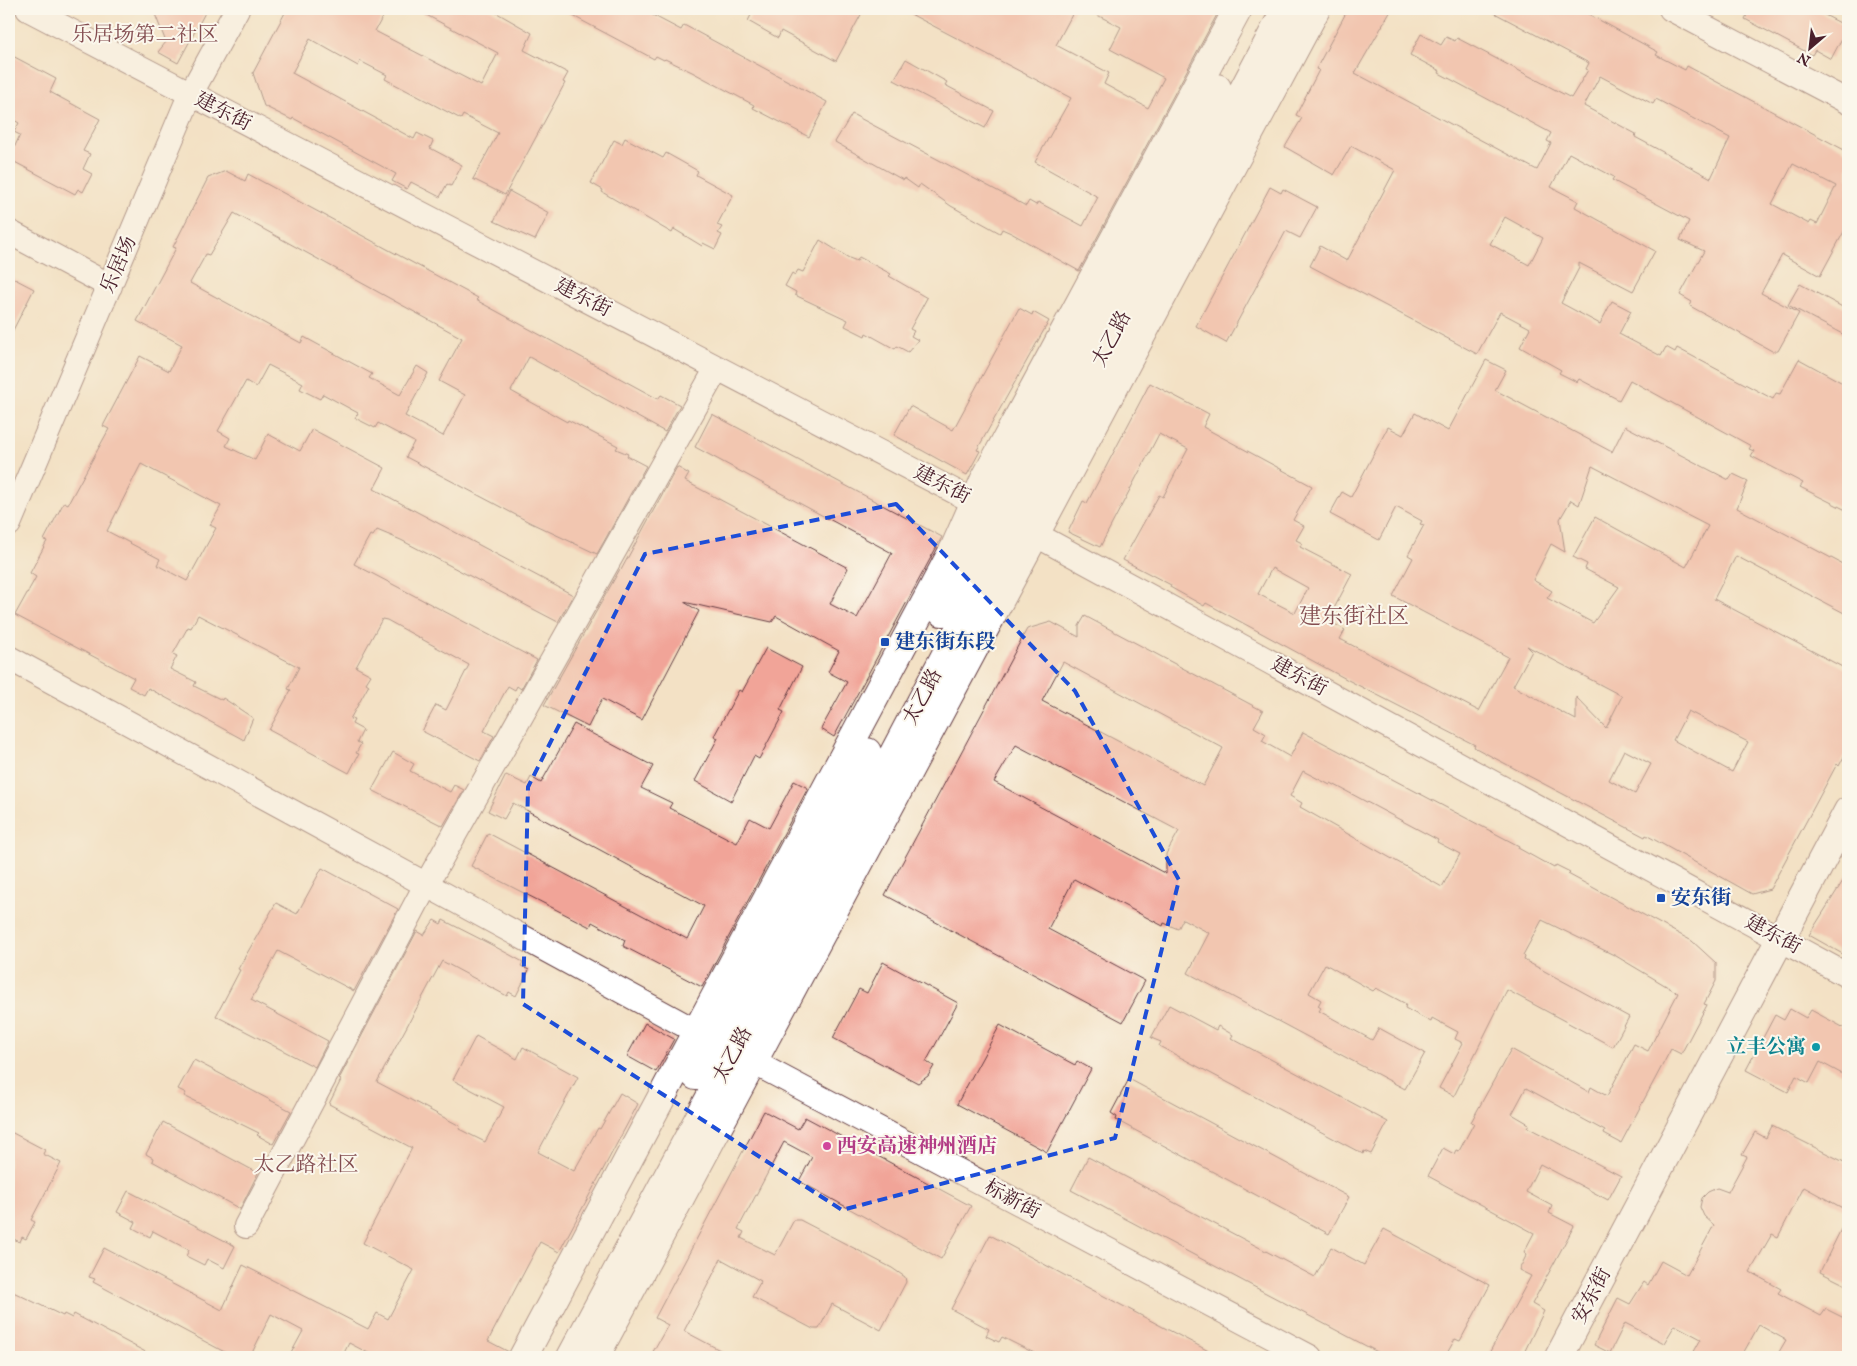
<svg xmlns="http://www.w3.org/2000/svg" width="1857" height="1366" viewBox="0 0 1857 1366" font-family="'IM FELL English','Noto Serif SC',serif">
  <rect width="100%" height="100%" fill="#fbf7ec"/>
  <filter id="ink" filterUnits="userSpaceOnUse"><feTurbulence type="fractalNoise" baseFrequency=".02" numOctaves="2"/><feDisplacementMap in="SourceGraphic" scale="10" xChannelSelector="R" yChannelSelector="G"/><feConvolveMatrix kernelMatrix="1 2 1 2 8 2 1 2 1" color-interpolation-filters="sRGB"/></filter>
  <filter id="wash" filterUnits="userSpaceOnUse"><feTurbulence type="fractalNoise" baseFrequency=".0096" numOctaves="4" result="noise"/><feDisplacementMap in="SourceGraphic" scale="20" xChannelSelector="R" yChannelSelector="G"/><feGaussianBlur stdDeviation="1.12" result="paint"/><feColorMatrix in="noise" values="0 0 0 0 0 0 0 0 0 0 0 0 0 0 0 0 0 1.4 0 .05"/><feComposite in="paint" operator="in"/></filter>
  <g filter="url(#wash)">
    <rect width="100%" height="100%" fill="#f3e1c5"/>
    <g id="blocks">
      <!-- building -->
      <path fill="#f1a498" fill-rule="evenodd" d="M153,9h54l-29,54 -20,-11 8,-10z
        M287,9h100l-12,22 106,55 17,-33 -83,-44h75l42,24 -8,17 44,23 -5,9 2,1 -60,112 -32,-16 25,-46 -35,-18 -2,4 -76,-40 2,-4 -27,-14 -2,5 -48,-27 -18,34 122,66 3,-6 16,8 -3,7 32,17 -11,21 -4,-2 -7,13 -29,-15 -4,7 -15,-8 4,-7 -103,-56 -1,2 -28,-14 -11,-33z
        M560,9h81l40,21 3,-5 143,77 -18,35 -56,-29 1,-3 -62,-33 -27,-13 -1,1 -8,-4 -2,3z
        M754,9h110l-28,52 -55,-30 -3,7 -30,-17z
        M901,9h174l-19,36 53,28 -5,11 44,24 16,-30 -54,-29 11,-22 -36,-18h135l-141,262 -68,-38 -9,-4 -2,4 -49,-27 -31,-22 -2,4 -14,-10 -1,2 -68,-38 17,-28 174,92 3,-5 7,4 2,-3 45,24 15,-29 -63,-35 36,-64z
        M1348,9h44l-37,64 182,97 14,-27 -4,-2 4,-8 -112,-60 1,-2 -30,-16 11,-21 20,11 5,-8 9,4 2,-3 114,60 17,-28 -2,-1 3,-6 -102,-54h92l79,43 -2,3 29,15 2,-4 161,86v72l-28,52 -38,-21 -21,38 38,20 -21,38h-6l-82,-45 2,-4 -12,-7 24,-44 -24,-11 9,-19 -77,-41 2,-3 -45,-24 -18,34 27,14 -3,6 80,44 -22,40 -54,-28v5l-18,35 39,21 12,-23 19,10 -12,23 42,22 5,-9 9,5 2,-4 96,51 3,-6 4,1 19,-35 49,27v125l-48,-24 3,-4 -52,-27 3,-5 -5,-2 2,-3 -121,-66 -11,20 -40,-21 -2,3 -18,-9 2,-3 -41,-23 10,-19 -30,-16 -23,42 -167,-88 10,-20 27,15 48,-91 -44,-24 -17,29 -49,-28 17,-29 -6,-3 23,-45 -3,-1zM1600,76l53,28 3,-5 74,39 -19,40 -76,-41 1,-3 -52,-28zM1793,164l43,22 -19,38 -6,-3 -2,3 -37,-20zM1505,217l38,21 -14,27 -39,-21z
        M1750,9h63l35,18 -17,32 -16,-9 -3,5 -67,-36z
        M9,54l47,25 -6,13 50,27 -17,32 7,3 -7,15 9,5 -9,18 -5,-3 -3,5 -66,-35 11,-24 -6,-3 5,-9 -10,-6z
        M906,59l41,23 -2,3 49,26 -9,17 -91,-48z
        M625,138l38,20 3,-5 32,18 -2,4 37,20 -16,30 5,2 -4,6 4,2 -7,14 -12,-6 -1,3 -28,-17 -2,4 -70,-41 1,-2 -12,-7 23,-43 8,4z
        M226,171l19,10 3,-7 230,124 -2,2 182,99 3,-4 19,10 -15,27 -136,-75 -18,34 56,31 1,-2 50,26 -2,3 12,5 -1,2 19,10 -49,88 -66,-31 -125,-66 8,-15 -36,-19 -3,5 -20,-10 3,-5 -35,-19 -3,5 -20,-10 3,-6 -35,-18 -12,22 -10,-6 -28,50 12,7 -4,8 29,14 13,-26 32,17 12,-22 73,39 -11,21 199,106 -15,27 -157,-82 -24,-10 -4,6 -3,-1 -16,29 183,96 -16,29 -4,-3 -2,4 -7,-4 -24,45 10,5 -14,25 -58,-30 14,-26 10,5 23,-45 -82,-45 -5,-1 -26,48 15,8 -5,8 3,2 -19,34 4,1 -2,4 11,6 -6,12 4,2 -5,9 3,1 -10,19 -80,-43 22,-40 -3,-1 11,-22 -101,-52 -7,13 -3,-1 -15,27 4,2 -7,13 26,13 -2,4 28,14 1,-2 30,20 -9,22 -96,-52 -4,7 -15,-8 5,-9 -119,-63 21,-38 -6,-4 17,-32 -3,-1 20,-38 4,2 41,-75 -6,-3 37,-70 29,15 13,-26 -45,-24 39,-73 -3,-1 35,-69zM234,213l228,125 -23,43 26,14 -22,41 -38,-20 23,-43 -11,-7 -17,29 -31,-17 3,-4 -68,-37 -3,6 -111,-60 16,-29 3,1zM141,464l80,42 -11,19 6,3 -29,53 -30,-16 3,-6 -53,-28z
        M1270,187l11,6 2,-4 34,18 -17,31 -14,-7 -60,112 -30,-17z
        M509,191l40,22 -14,27 -41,-19z
        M820,240l29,18 8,3 2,-4 32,17 -2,2 38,22 -17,31 4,2 -3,5 7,4 -10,12 -11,-6 -2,3 -29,-16 -1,3 -20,-10 3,-6 -53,-25 1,-3 -11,-6 7,-13 3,2 3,-5 5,2z
        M9,276l25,13 -25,49z
        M1800,284l48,26v27l-60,-32z
        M1019,308l13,7 1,-3 16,9 -72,129 3,1 -13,24 -73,-40 16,-29 43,24z
        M1486,360l20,10 -11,20 117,62 13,-26 104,54 4,-6 15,7 -11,27 111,59v48l-112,-59 -22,43 134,71v79l-9,17 -2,-2 -67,125 -18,5 -106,-59 -1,2 -160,-84 -11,-6 1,-2 -127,-65 -142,-77 -2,3 -34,-19 1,-2 -48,-25 36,-65 4,2 25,-48 -29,-15 -59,113 -32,-15 15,-31 4,2 63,-120 59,31 -6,13 109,59 -19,34 11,6 -8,14 6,3 -2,4 52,27 -24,46 17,10 -5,9 139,72 29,-54 -115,-61 20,-38 -5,-3 16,-30 -4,-1 2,-3 -26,-14 -17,33 -49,-26 12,-22 9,5 37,-70 15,8 12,-22 33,18zM1592,466l116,60 -22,41 -91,-50 -22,40 14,7 -2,5 34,18 -26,36 -46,-25 5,-7 -19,-11 18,-36 14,8 -5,-33 11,-19 8,5zM1272,568l36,20 -13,25 -37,-19zM1527,646l95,50 -16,32 -30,-31v23l-63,-34 19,-35zM1688,711l60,31 -16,30 -59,-32zM1624,750l27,14 -16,30 -26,-14z
        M712,414l230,123 -108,200 -13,-8 26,-47 -19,-10 11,-21 -63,-35 -4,6 -88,-20 15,9 -57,109 -40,-21 -14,28 -44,-22 76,-136 1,1 56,-103 12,7 -4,7 163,87 -18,36 27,14 35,-65 -197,-106z
        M1085,616l178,95 -9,16 12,7 -4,7 28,16 13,-25 216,114 -1,2 36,20 2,-3 14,7 -2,2 124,67 24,22v18l-12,23 3,1 -26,49 -10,-5 -50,94 -17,-9 1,-3 -79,-43 -14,26 17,10 -2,3 94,49 -13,24 -68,-36 -14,28 26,14 -3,7 25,13 -42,78 12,7 -22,46h-35l44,-81 -12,-6 8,-16 -3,-2 10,-19 -106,-57 15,-28 11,6 2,-4 3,1 15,-28 -3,-1 40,-73 78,43 2,-5 16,9 27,-52 14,7 30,-58 -62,-37 -74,-36 -19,35 2,2 -1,3 105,57 -16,30 -106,-57 -53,106 -15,-8 24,-45 -8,-4 3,-7 -26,-14 -1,4 -26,-14 1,-4 -30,-16 -3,3 -48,-27 -16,29 12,7 -3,6 3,2 -2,3 53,29 7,-12 46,25 -20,36 -217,-116 21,-40 -26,-14 -5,10 -14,-6 -1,3 -89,-47 -26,50 97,52 -22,41 -238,-127 142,-266 24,-7 28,15v-11zM1063,662l160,86 -20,38 -161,-85zM1016,745l163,86 -13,23v20l-172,-92zM1303,771l27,14 1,-2 107,57 -1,2 23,12 -18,33 -142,-80 2,-4 -12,-7z
        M766,648l36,19 -22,43 4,2 -25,47 -5,-3 -23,45 -36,-20 23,-43 -4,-2 25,-46 3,2z
        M574,724l79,42 -12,22 31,15 -3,5 68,35 13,-25 19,10 25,-47 14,7 -106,199 -79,-41 2,-6 -33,-18 -2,5 -119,-61 17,-33 199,106 17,-33 -191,-103 -9,16 -16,-8 18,-36 21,10 4,-8 10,6z
        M393,752l21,12 -4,7 40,21 4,-7 10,5 -21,36 -71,-36z
        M322,868l76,41 -44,82 -76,-40 -27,49 77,41 -13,26 -99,-51 24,-46 -2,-1 38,-66 21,11z
        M1848,873v84l-39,-22z
        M434,920l7,4 2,-4 49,25 31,17 -2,4 8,4 -13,26 -7,-4 -2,4 -65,-35 -65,121 83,44 -1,3 26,13 19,-35 -51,-27 23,-44 41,23 6,-12 55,30 -40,75 36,19 24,-43 2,1 20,-36 18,11 -79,148 -19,-10 -52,99 21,11 -2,5h-131l-27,-14 -7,14h-53l14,-26 -32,-17 -21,43h-16l-141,-75 2,-3 -6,-2 15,-29 118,62 21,-45 125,64 9,-16 11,6 26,-49 -51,-27 49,-95 -83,-44 12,-24 -2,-1 78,-148 7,4z
        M883,962l75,41 -32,59 8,4 -6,10 -10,7 -85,-45 26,-49 8,4z
        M1169,1005l47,25 2,-4 15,9 -2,3 157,84 -17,32 -7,-3 -1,3 -204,-108 2,-4 -10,-4z
        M1790,1009l16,9 5,-8 37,20v47l-28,-15 -11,21 -13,-7 -8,16 -42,-22 29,-55 9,5z
        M645,1023l29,16 -18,33 -29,-16z
        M1000,1025l75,40 2,-4 14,8 -44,83 -90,-48z
        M194,1060l97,51 -18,33 -16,-9 2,-2 -75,-37 2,-3 -8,-4z
        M1129,1079l220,118 -20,37 -213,-114 1,-3 -6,-4z
        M764,1111l34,18 7,-12 166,89 -30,53 -142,-78 13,-24 -28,-15 -46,87 6,3 -3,6 34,17 19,-35h6l92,48 13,9 1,5 -25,48 -49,-26 -13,25h-6l-61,-32 9,-16 -40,-22 -37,72 49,26h-83l18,-32 -13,-7z
        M163,1122l95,51 -18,36 -88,-48 1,-3 -7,-4z
        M1772,1126l76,38v47l-44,-24 -26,50 -6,-3 -22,38 31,17 -3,4 43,23 5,-7 22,11v37h-72l10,-17 -27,-15 -18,32h-50l10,-18 -26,-14 -11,18 -39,-20 -15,30 -16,-8 24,-47 12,6 14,-22 4,3 13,-24 26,14 27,-50 -10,-9 -4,-9 2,-9 6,-6 9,-4 11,4 19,-35 -5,-2 13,-23 11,6z
        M9,1131l36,19 -2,4 18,9 -30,57 4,2 -9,17 -4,-2 -2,5 -11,-5z
        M1088,1157l227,120 16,-30 33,18 20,-36 106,56 -30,56 -5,-2 -10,18h-58l-316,-167z
        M128,1191l107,55 -11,22 -17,-9 -3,6 -18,-9 3,-6 -36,-19 -3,6 -17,-9 3,-6 -19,-10z
        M1848,1215v71l-28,-14z
        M990,1235l74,40 156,82h-178l-40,-20 -3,5 -13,-6 3,-7 -38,-20z
        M9,1290l54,26 1,-2 8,4 2,-4 81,43h-141l-5,-3z"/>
    </g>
  </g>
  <g filter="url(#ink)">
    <use href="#blocks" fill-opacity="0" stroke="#633c42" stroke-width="1"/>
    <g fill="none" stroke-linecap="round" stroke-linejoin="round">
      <!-- minor casing -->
      <g stroke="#633c42" stroke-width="26">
        <path id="minor" d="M28,9l968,504 852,463
          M1671,9l177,93
          M9,232l101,54
          M9,524l181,-429 47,-86
          M9,658l725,394 576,305
          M246,1226l180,-341 291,-517"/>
      </g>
      <!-- major casing -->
      <g stroke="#633c42" stroke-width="30">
        <path id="major" d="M942,612l54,-99 221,-425
          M696,1076l171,-324
          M523,1357l432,-810 29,-66 254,-472
          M571,1357l284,-530 431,-818
          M595,1357l721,-1348
          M1559,1357l289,-546"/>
      </g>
      <!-- minor -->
      <use href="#minor" stroke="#fff" stroke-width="24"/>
      <!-- major -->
      <use href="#major" stroke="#fff" stroke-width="28"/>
    </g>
  </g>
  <!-- marked area -->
  <path d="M0 0H1857V1366H0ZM896,504l179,187 104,189 -64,258 -273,72 -319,-206 5,-217 117,-233z" fill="#f3e1c5" fill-opacity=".55" fill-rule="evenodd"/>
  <path fill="none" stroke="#1d4ed8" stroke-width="4" stroke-dasharray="10 6" stroke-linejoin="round" d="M896,504l179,187 104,189 -64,258 -273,72 -319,-206 5,-217 117,-233z"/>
  <!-- markers -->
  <g fill="#1a4fb4" stroke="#fbf7ec" stroke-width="2">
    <rect x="880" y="637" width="10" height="10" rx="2.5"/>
    <rect x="1656" y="893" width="10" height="10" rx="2.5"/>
  </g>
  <circle fill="#0f9aa8" stroke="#fbf7ec" stroke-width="2" cx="1816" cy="1047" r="5"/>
  <circle fill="#d1479c" stroke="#fbf7ec" stroke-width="2" cx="827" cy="1146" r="5"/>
  <g text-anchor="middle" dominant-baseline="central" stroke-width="4" stroke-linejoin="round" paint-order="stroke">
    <!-- street labels -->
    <g font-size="20" fill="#4a1f2b" stroke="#fbf7ec">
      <text transform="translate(223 112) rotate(27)">建东街</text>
      <text transform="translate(119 265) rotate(-67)">乐居场</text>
      <text transform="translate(583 298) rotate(27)">建东街</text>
      <text transform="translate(1112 339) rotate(-62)">太乙路</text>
      <text transform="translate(942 485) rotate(27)">建东街</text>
      <text transform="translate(1299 677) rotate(28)">建东街</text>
      <text transform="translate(923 697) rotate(-62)">太乙路</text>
      <text transform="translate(1773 935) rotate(28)">建东街</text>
      <text transform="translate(733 1055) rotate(-62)">太乙路</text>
      <text transform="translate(1012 1200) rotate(28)">标新街</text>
      <text transform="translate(1592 1296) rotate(-62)">安东街</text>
    </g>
    <!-- transit labels -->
    <g font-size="20" font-weight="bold" fill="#164399" stroke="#fbf7ec" text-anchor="start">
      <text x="895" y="642">建东街东段</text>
      <text x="1671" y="898">安东街</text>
    </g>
    <!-- culture labels -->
    <g font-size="20" font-weight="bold" fill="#0d838f" stroke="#fbf7ec" text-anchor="end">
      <text x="1806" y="1047">立丰公寓</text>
    </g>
    <!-- hotel labels -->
    <g font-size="20" font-weight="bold" fill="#b23c85" stroke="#fbf7ec" text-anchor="start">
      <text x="837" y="1146">西安高速神州酒店</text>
    </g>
    <!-- neighbourhood labels -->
    <g font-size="21" fill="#844e51" stroke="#fbf7ec">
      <text x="145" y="35">乐居场第二社区</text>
      <text x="306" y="1165">太乙路社区</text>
    </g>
    <!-- quarter labels -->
    <g font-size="22" fill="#844e51" stroke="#fbf7ec">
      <text x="1354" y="617">建东街社区</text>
    </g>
  </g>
  <!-- margin -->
  <rect width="1857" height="1366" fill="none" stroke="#fbf7ec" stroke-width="30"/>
  <!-- north arrow -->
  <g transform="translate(1810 48) rotate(208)" stroke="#fbf7ec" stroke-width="4" paint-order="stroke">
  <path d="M0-4L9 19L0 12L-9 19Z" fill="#4a1f2b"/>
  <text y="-8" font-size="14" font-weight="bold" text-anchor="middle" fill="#4a1f2b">N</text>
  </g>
</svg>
